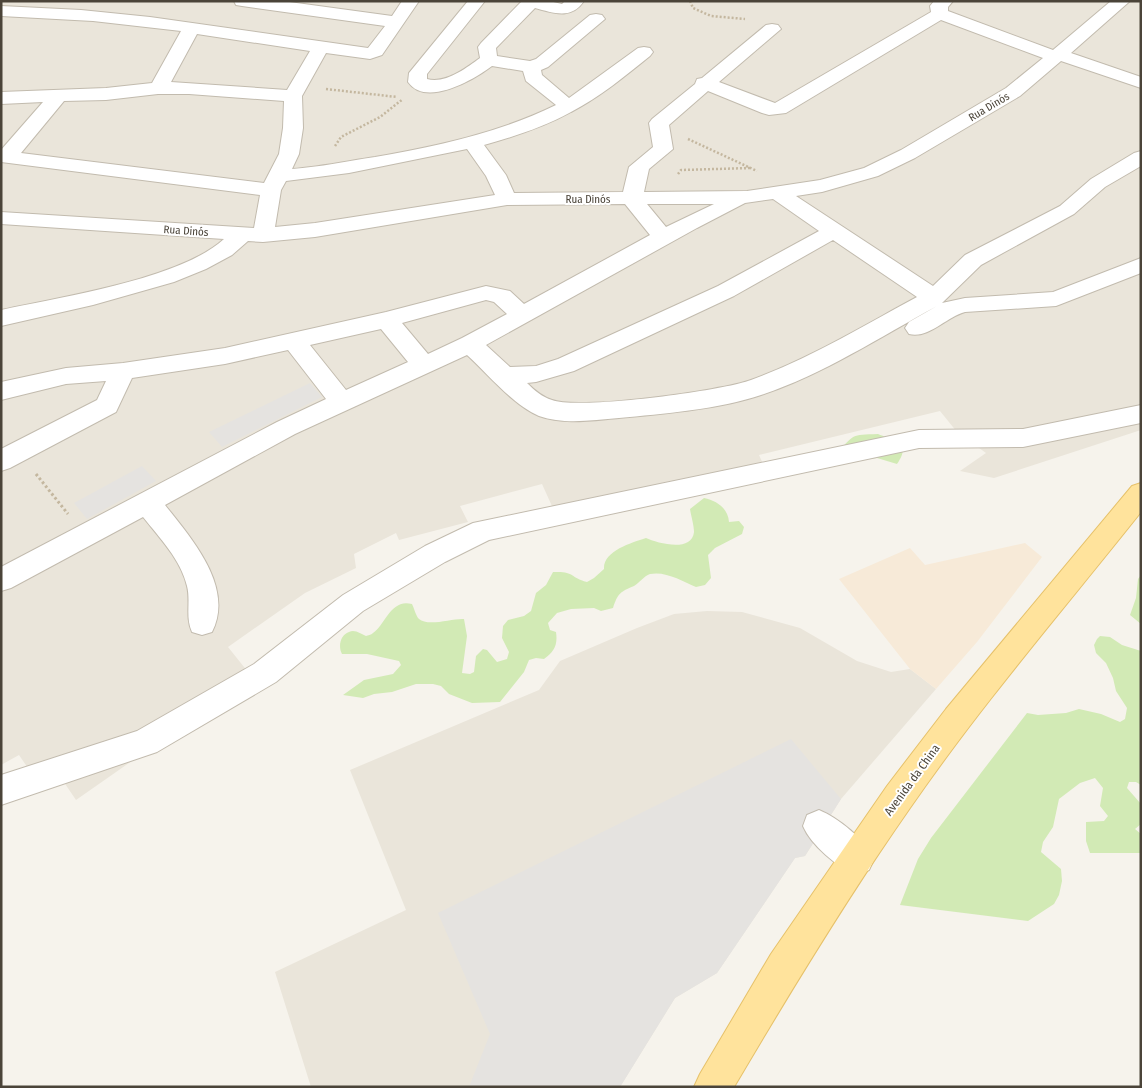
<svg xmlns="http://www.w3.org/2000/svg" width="1142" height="1088" viewBox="0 0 1142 1088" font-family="'Fira Sans Condensed',sans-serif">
  <rect width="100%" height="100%" fill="#f6f3ec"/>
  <!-- residential -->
  <path fill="#eae5da" d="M1,1h1140v429l-147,48 -34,-7 26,-18 -29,-21 -17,-21 -181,44 4,9 -207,51 -14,-31 -82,22 8,16 -69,18 -3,-7 -42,21 2,14 -51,25 -77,54 24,30 -176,123 -25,-37 -19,11 -13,-19 -18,10z
    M707,611l35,1 58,16 57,33 34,11 19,-3 26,20 -95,110 -36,57 -10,2 -78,115 -42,25 -55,89h-309l-36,-115 131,-62 -56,-140 189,-80 21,-29 77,-33 37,-14z"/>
  <!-- commercial -->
  <path fill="#f7ead8" d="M1025,543l17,14 -65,85 -41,47 -26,-20 -71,-90 71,-31 15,17z"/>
  <!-- green -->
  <path fill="#d2eab5" d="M878,434c17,7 34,8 19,30l-20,-6 -22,2 -18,-7c18,-19 13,-18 41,-19z
    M704,498c13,3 24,10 25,24l10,-1 5,6 -2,7 -27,14 -7,7 3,23 -6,7 -9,2c-14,-6 -30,-16 -46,-13 -6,2 -11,9 -16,12 -14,6 -16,7 -21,22l-12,3 -7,-3 -23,1 -14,4 -9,10 2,7 6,2c2,13 -2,20 -12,27l-8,-1 -7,2 -5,12 -24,30 -28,1 -23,-9 -8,-8 -8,-2h-17l-24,8 -18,2 -11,4 -20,-3 21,-15 29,-6 8,-9 -2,-4 -32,-7h-25c-4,-7 -2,-19 7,-22 6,-3 12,2 17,4 2,-1 5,-1 7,-3 12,-8 18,-35 39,-29 2,4 4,12 7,15 9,8 34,-1 45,0l3,17 -5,37 8,1 4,-2 2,-16 7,-7 4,1 10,12 10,-3 2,-7 -7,-14 1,-12 5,-6 16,-4 7,-5 5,-18 10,-8 7,-13c22,-1 16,5 34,10l7,-4 10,-9c-1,-18 27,-26 42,-31 11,5 46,15 48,-6 0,-7 -3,-16 -4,-23z
    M1141,575v49l-11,-9 6,-17 2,-19z
    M1100,636l10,1 12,8 19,6v134l-5,-3h-7l-2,6 14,16v20l-6,5 6,5v19h-51l-4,-12v-19l18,-1 4,-5 -8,-10 3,-18 -8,-10 -15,5 -21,16 -6,28 -10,15 -2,10 20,17 1,12 -3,14 -5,9 -26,17 -128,-16 18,-46 13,-21 96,-125 11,2 28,-2 13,-4 22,5 19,8 5,-3 2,-11 -11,-17 -3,-13 -7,-15 -10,-10 -2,-8 3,-6z"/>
  <!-- parking -->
  <path fill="#e5e3e0" d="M310,383l12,14 -100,50 -13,-15z
    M142,466l14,15 -69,38 -13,-16z
    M791,739l50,60 -36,57 -10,2 -78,115 -42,25 -55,89h-151l21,-53 -52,-121z"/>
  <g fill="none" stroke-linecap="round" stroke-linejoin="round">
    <!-- minor casing -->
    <g stroke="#c2bbae" stroke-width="2">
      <path id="minor" d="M234,1h48l110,15 10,-15h17l-37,54 -12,4 -44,-6 -24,43 1,32 -4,26 -7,15c28,-2 56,-8 83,-12 62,-11 124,-24 181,-52l-30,-24 -3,-10 -31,-5c-17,13 -66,42 -84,16l1,-9 59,-72h17l-58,73v5c18,5 38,-10 53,-21l-2,-11 3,-4 41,-42h27l13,3 3,-3h19c-13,19 -30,12 -49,7l-39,40 1,8 33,5 6,-2 54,-44 6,-1 6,1 3,4 -57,48 -7,3 1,5 27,23 69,-50 6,-1 6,1 3,4 -3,4c-25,20 -50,41 -79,56 -27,15 -58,25 -87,33l22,30 8,18 109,-1 6,-25 24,-20 -4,-24 3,-4 43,-35 2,-5 5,-1 64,-53 6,-1 6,1 3,4 -62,53 56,21 156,-91 -1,-6 4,-5h19l-5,6v4l105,39 58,-49h19l-59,52 70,24v11l-80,-27 -41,35 -105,62 -37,18 -56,16 -26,4 137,90 32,-31 95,-49 31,-27 43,-26 7,-2v15l-36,21 -31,27 -93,51 -39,38 23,-5 88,-6 88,-34v15l-85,33 -91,6c-19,5 -36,27 -56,22l-4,-6 4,-6 28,-16c-57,31 -115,69 -176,89 -41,14 -99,19 -142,23 -26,2 -55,7 -80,-2 -26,-11 -51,-42 -72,-61l-172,79 -130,71c26,33 70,82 47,127l-10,3 -10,-3c-7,-15 -1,-31 -5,-46 -6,-26 -28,-49 -44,-69l-132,71 -10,3v-24l276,-145 49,-23 -38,-49 -63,14 -93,14 -16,34 -106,56 -9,3v-22l96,-49 9,-19 -40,3 -65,16v-18l65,-14 57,-5 102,-15 161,-36 100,-26 24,5 14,13 126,-69 -25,-31 -118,1 -192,32 -52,5 -15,-1 -16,14 -26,14 -32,13 -81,23 -92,21v-16c59,-13 180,-31 223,-71l-223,-15v-12l253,16 6,-33 -259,-33v-12l42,-48 -42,2v-12l105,-4 46,-5 29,-52 -88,-10 -92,-5v-10l80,4 69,7 218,31 17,-22 -143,-20 -6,-1zM941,20l102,38 -37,30 -105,62 -37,18 -44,12 -73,11 -103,1 5,-23 24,-20 -4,-24 39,-34 54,22 7,2 17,-2zM197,34l113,17 -23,39 -116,-8zM158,94h31l95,7 -1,27 -4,26 -15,29 -243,-30 43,-52 42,-1zM467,149l19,27 9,19 -180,28 -40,4 6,-37 5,-9 63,-8zM773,199l46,32 -101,55 -160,73 -22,7 -26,1 -24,-22 211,-117 48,-25zM647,204h67l-48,23zM833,240l84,57c-54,29 -108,62 -166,83 -29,11 -173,30 -199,20 -10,-3 -18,-10 -25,-17l9,-1 38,-11 160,-75zM486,300l8,2 13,12 -45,24 -34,16 -26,-31zM381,329l27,33 -62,28 -36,-45z
        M1141,405v18l-118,24 -104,1 -430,92 -44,22 -82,49 -87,71 -119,70 -156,53v-30l136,-44 117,-67 89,-69 82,-49 48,-23 446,-93 104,-1z
        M819,810c19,8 47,30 55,49l-5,11 -12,5c-19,-7 -46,-30 -54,-49l4,-11z"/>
    </g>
    <!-- major casing -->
    <g stroke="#e6c16a" stroke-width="2">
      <path id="major" d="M1141,483v29c-78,98 -160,193 -231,296 -63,90 -120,184 -176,279h-40l6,-13 71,-120 116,-168 59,-77 186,-223z"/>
    </g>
    <!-- path-far1 -->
    <path stroke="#c4b79f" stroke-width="2.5" stroke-dasharray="2 2" stroke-linecap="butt" d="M690,1l3,7 18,8 34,3
      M326,89l71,8
      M688,139l69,32
      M335,146l6,-9 39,-20 23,-18
      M678,174l3,-4 70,-2"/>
    <!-- path -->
    <path stroke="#c4b79f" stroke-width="3" stroke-dasharray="2.5 2.5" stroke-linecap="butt" d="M36,474l32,40"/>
    <!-- minor -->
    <use href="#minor" fill="#fff" fill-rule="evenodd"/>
    <!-- major -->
    <use href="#major" fill="#ffe39c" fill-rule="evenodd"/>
  </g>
  <g text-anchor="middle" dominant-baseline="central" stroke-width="4" stroke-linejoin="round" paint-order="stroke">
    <!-- far-street labels -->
    <g font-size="11" fill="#4b4439" stroke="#fff">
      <text transform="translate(989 107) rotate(-31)">Rua Dinós</text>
      <text x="588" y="199">Rua Dinós</text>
      <text transform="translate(186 231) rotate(4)">Rua Dinós</text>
    </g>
    <!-- street labels -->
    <g font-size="12" fill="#4b4439" stroke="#fff">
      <text transform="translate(912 780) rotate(-54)">Avenida da China</text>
    </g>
  </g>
  <!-- border -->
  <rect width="1142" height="1088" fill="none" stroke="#4b4439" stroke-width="5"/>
</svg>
